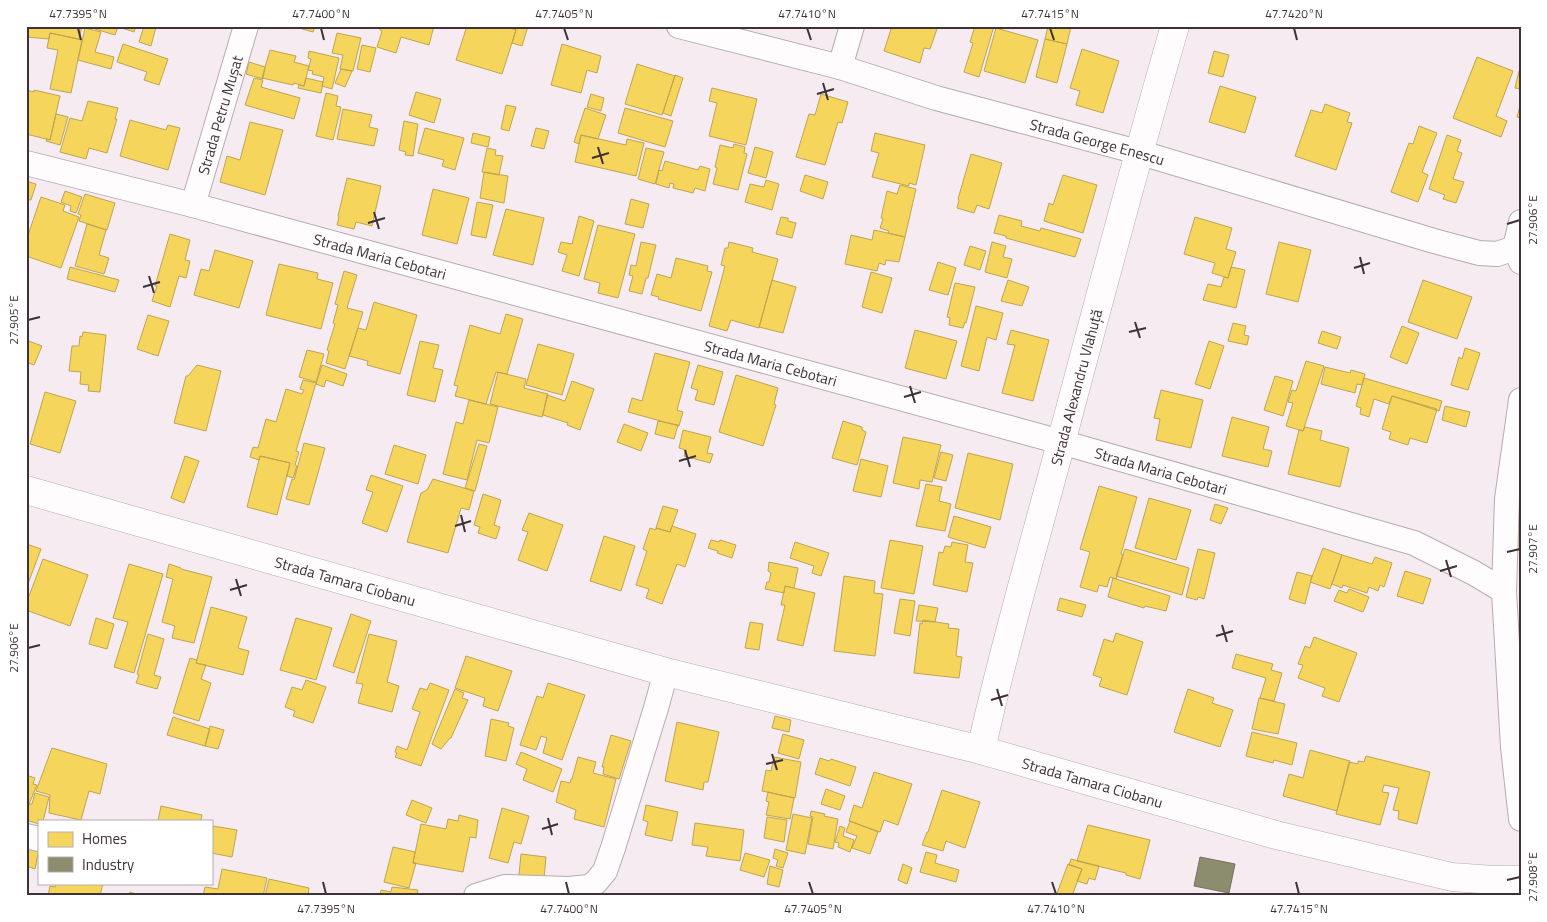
<svg xmlns="http://www.w3.org/2000/svg" width="1547" height="922" viewBox="0 0 1547 922" font-family="'Titillium Web',sans-serif">
  <rect width="100%" height="100%" fill="#f6ebf1"/>
  <!-- homes -->
  <path fill="#f6d55c" stroke="#bfa451" d="M26,26h56l-3,13 -29,-6 -1,6 -23,-2z
    M96,26h20l2,1 -3,8 -20,-6z
    M116,26h20l-2,6z
    M144,26l12,1 -5,19 -12,-4z
    M292,26h23l-2,6z
    M381,26h53l-5,19 -28,-8 -5,16 -19,-6 5,-16 -2,-1z
    M467,26h37l12,4 -14,44 -46,-14z
    M508,26h20l-6,20 -10,-3 4,-13z
    M892,26h46l-8,23 -6,-1 -4,15 -36,-12z
    M975,26h19l-15,51 -15,-5 9,-29 -3,-1z
    M1048,26h23l-4,18 -22,-5z
    M85,28l16,4 -6,20 19,5 -3,12 -33,-9z
    M996,28l42,12 -13,43 -41,-12z
    M50,33l32,7 -11,53 -21,-4 8,-39 -11,-2z
    M337,33l24,5 -8,33 -13,-2 3,-14 -11,-2z
    M1045,39l22,5 -10,39 -21,-6z
    M123,44l45,15 -9,26 -15,-5 3,-8 -30,-10z
    M562,44l39,12 -4,17 -10,-3 -6,23 -30,-8z
    M362,45l14,3 -6,24 -13,-3z
    M1082,49l37,12 -16,52 -27,-8 4,-14 -10,-3z
    M270,50l26,6 -2,6 15,4 -5,20 -10,-3 -1,2 -31,-7z
    M309,51l30,7 -7,31 -10,-3 2,-9 -12,-3 1,-3 -5,-1 3,-11 -3,-1z
    M1214,51l15,4 -6,22 -15,-4z
    M1477,57l36,14 -17,45 11,5 -6,16 -48,-19z
    M249,62l16,5 -2,12 -17,-5z
    M637,64l38,12 -13,39 -37,-11z
    M341,69l11,2 -7,16 -10,-4z
    M1519,71h2v18l-6,-1z
    M675,75l8,3 -12,38 -8,-3z
    M254,78l9,2 -2,7 39,11 -6,21 -49,-14z
    M306,78l17,4 -2,11 -23,-5 1,-3 5,1z
    M1220,86l36,11 -11,36 -36,-11z
    M712,88l45,11 -11,46 -37,-9 8,-33 -8,-2z
    M26,90l8,2v-2l26,6 -10,44 -24,-6z
    M416,92l25,7 -7,24 -25,-8z
    M326,93l12,3 -2,10 5,1 -8,33 -17,-4z
    M591,94l13,4 -3,13 -14,-4z
    M821,94l27,8 -6,21 -4,-1 -13,43 -29,-8 13,-43 6,1z
    M88,101l30,7 -3,11h2l-10,34 -18,-5 -3,11 -26,-7 10,-34 12,3z
    M1521,102v16l-4,-1z
    M1325,104l25,9 -3,9 5,1 -16,47 -41,-14 16,-46 11,3z
    M506,105l10,2 -7,24 -8,-2z
    M585,108l21,7 -8,24 -17,-4 -2,9 -5,-2z
    M625,108l48,13 -8,26 -47,-14z
    M343,109l29,6 -3,12 9,2 -4,17 -37,-7z
    M56,114l12,3 -8,28 -14,-4 1,-2 3,1z
    M130,120l36,10 2,-5 12,3 -12,42 -48,-14z
    M404,121l14,3 -5,32 -8,-1 1,-3 -7,-2z
    M250,122l33,8 -18,65 -45,-13 7,-26 13,4z
    M1419,126l18,7 -15,39 6,3 -10,27 -27,-10 18,-49 4,1z
    M425,128l39,10 -9,32 -13,-4 2,-6 -26,-7z
    M536,128l13,3 -5,18 -13,-3z
    M473,133l17,4 -2,10 -17,-4z
    M875,133l50,12 -9,40 -7,-2v3l-37,-9 7,-24 -8,-2z
    M581,135l45,10 1,-6 17,4 -8,33 -61,-14z
    M1447,135l14,5 -4,11 5,2 -9,26 11,3 -8,21 -13,-4 2,-4 -16,-6z
    M734,144l11,3 -1,6 3,1 -9,36 -25,-6 4,-16 -2,-1 5,-22 13,3z
    M755,147l18,5 -7,26 -18,-5z
    M487,148l9,2 -1,5 8,1 -4,19 -17,-3z
    M646,148l18,4 -9,32 -17,-5z
    M971,154l31,9 -13,46 -12,-4 -3,8 -17,-5 2,-8 -1,-1z
    M665,161l33,9 2,-4 10,3 -5,22 -10,-3 -2,5 -20,-5 1,-4 -4,-1 -1,5 -13,-4 3,-14 3,1z
    M484,172l24,4 -4,27 -24,-5z
    M805,175l23,7 -5,17 -23,-8z
    M1063,175l34,10 -14,48 -39,-12 5,-18 4,2z
    M347,178l34,8 -9,40 -16,-4 -2,7 -17,-4 2,-8 -1,-1z
    M766,180l13,4 -7,26 -27,-8 5,-18 14,3z
    M26,181l10,3 -5,16 -5,-1z
    M900,185l16,4 -11,48 -17,-4 1,-2 -9,-3 3,-9 -2,-1 6,-27 10,3z
    M433,189l36,9 -12,46 -35,-9z
    M65,191l17,6 -6,16 -6,-2 1,-5 -10,-4z
    M85,194l30,9 -8,27 -28,-9 2,-6 -3,-1z
    M41,197l24,8 -2,6 16,6 -18,51 -35,-12v-15z
    M631,199l18,5 -6,24 -18,-4z
    M477,202l16,3 -7,33 -15,-3z
    M506,209l38,9 -11,47 -40,-10z
    M999,215l23,6 -1,5 19,5 1,-3 40,11 -6,18 -69,-19v-2l-12,-3z
    M579,216l15,5 -15,55 -17,-5 5,-16 -9,-3 3,-10 11,2z
    M781,217l7,1v3l8,2 -4,15 -16,-4z
    M1195,217l37,11 -6,21 10,3 -8,26 -16,-5 3,-10 -31,-9z
    M87,224l19,6 -7,25 10,3 -5,16 -29,-8z
    M598,225l37,9 -17,64 -20,-5 2,-10 -16,-4z
    M874,230l31,7 -6,25 -13,-2 -1,5 -6,-2 -2,8 -32,-7 6,-29 21,5z
    M170,234l20,6 -5,20 5,1 -4,17 -7,-2 -9,31 -18,-6 5,-15h-2z
    M641,242l15,3 -8,33h-2l-4,16 -13,-3 4,-15 -4,-1 2,-10 5,1z
    M729,242l24,6 -1,4 26,7 -19,69 -28,-8 -4,11 -18,-5 16,-60 -4,-1 4,-17h3z
    M992,242l14,4 -3,11 9,2 -5,19 -22,-6z
    M1279,242l32,8 -13,52 -32,-8z
    M970,246l16,5 -6,19 -16,-5z
    M215,250l38,11 -14,47 -45,-13 7,-26 8,2z
    M676,258l32,8 -1,5 5,1 -11,39 -43,-12 1,-2 -8,-2 6,-21 14,4z
    M938,262l18,6 -8,27 -19,-5z
    M279,264l39,9 -1,6 16,4 -12,46 -55,-14z
    M70,267l49,13 -4,12 -48,-13z
    M1231,267l14,3 -9,38 -33,-8 5,-16 13,3 3,-10 4,1z
    M344,271l13,4 -10,33 16,4 -18,57 -19,-6 3,-12 -2,-1 8,-26 -2,-1 5,-18 -3,-1z
    M871,272l21,6 -10,35 -20,-6z
    M772,280l24,7 -13,46 -24,-6z
    M1008,280l21,7 -7,19 -21,-5z
    M1423,280l49,17 -15,42 -49,-17z
    M955,283l20,4 -9,36 -1,-1 -2,6 -14,-3 1,-7 -3,-1z
    M374,302l43,13 -17,59 -33,-9 1,-4 -19,-5 9,-28 8,2z
    M976,306l27,7 -7,27 -9,-3 -8,34 -18,-5z
    M506,314l17,5 -16,55 -11,-2 -10,32 -31,-8 3,-10 -4,-1 16,-60 30,9z
    M148,315l21,6 -11,35 -21,-7z
    M1233,323l13,3 -2,9 5,1 -2,9 -19,-4z
    M1402,326l17,7 -12,31 -17,-7z
    M915,330l42,11 -11,38 -41,-11z
    M1011,330l38,10 -16,61 -31,-8 13,-48 -8,-1z
    M1322,331l19,6 -4,12 -19,-6z
    M83,332l23,3 -6,57 -12,-1 1,-6 -9,-1 1,-12 -12,-1 3,-25h7l1,-10 2,1z
    M26,340l16,6 -8,19 -8,-3z
    M420,341l19,4 -6,23 10,2 -8,32 -28,-7z
    M1209,341l15,5 -14,43 -15,-5z
    M538,344l36,10 -12,41 -36,-10z
    M1465,348l15,5 -12,37 -17,-5 8,-28 3,2z
    M307,350l17,4 -8,28 -17,-5z
    M655,353l35,9 -13,48 6,2 -4,14 -51,-14 4,-14 10,3z
    M1306,361l18,5 -21,65 -17,-5 7,-23 -5,-1 4,-12 4,1z
    M197,365l24,6 -15,60 -32,-8 12,-47h2z
    M322,365l25,9 -4,12 -17,-6 -2,7 -8,-3z
    M698,365l25,7 -9,33 -19,-5 3,-10 -7,-2z
    M1325,367l25,6 1,-3 14,4 -3,11 -5,-1 -2,9 -34,-9z
    M498,372l28,7 -2,9 24,6 -6,23 -52,-13z
    M736,375l42,13 -4,16 2,1 -13,41 -44,-14z
    M1275,376l18,5 -10,35 -19,-6z
    M1364,378l78,23 -3,10 -47,-15 -3,8 -15,-5 -5,18 -9,-3 1,-6 -5,-2z
    M303,380l13,3 -20,68 3,1 -4,13 2,1 -4,12 -6,-2 3,-13 -30,-7 -1,4 -9,-3 3,-10 5,1 8,-29 10,3 10,-33 16,5 2,-4 -4,-1z
    M572,381l22,8 -14,41 -13,-5 1,-2 -25,-8 4,-20 18,6z
    M1161,390l42,10 -12,48 -35,-8 4,-21 -6,-1z
    M45,392l31,9 -16,52 -30,-9z
    M1392,396l45,13 -10,34 -17,-5 -2,7 -19,-6 2,-7 -9,-3z
    M469,400l29,7 -9,36 -12,-3 -10,40 -24,-6 13,-52 7,2z
    M1445,406l25,6 -4,15 -24,-7z
    M1232,417l37,10 -6,22 9,2 -4,16 -46,-11z
    M658,421l20,4 -4,14 -19,-5z
    M843,421l19,6v3l4,2 -9,33 -25,-7z
    M624,424l24,9 -7,18 -24,-9z
    M1305,427l17,4 -2,9 29,8 -9,39 -52,-13 11,-44 4,1z
    M683,430l28,7 -4,16 6,1 -3,9 -26,-7 2,-6 -7,-2z
    M903,437l38,8 -9,37 -12,-2 -1,9 -26,-6z
    M304,443l21,5 -16,57 -23,-6 6,-20 2,1z
    M479,444l8,2 -12,45 -10,-3z
    M394,445l32,10 -8,29 -33,-10z
    M941,452l12,3 -7,26 -12,-3z
    M968,453l45,11 -13,56 -45,-12z
    M185,456l14,5 -15,42 -13,-5z
    M260,456l30,7 -13,52 -30,-8z
    M861,459l27,7 -7,31 -28,-6z
    M371,475l32,11 -16,46 -25,-9 11,-31 -7,-2z
    M433,479l41,12 -5,19 -8,-2 -13,45 -41,-11 14,-49 6,-3z
    M926,484l16,3 -3,14 12,3 -6,27 -29,-5z
    M1099,486l38,11 -16,57 2,1 -7,24 -6,-2 -3,10 -8,-2 -2,7 -17,-5 10,-35 -10,-3z
    M483,494l18,6 -7,25 6,2 -4,12 -18,-6 2,-6 -6,-2z
    M1149,498l42,12 -15,50 -41,-12z
    M1215,504l13,4 -7,16 -11,-4z
    M663,506l15,4 -8,22 -14,-4z
    M529,513l34,12 -16,46 -29,-11 10,-28 -6,-2z
    M954,516l37,11 -6,21 -37,-11z
    M672,526l24,8 -11,33 -8,-3 -15,40 -16,-6 3,-9 -13,-4 11,-34 -4,-2 7,-21 6,2v-2l14,4z
    M1515,532h6v18h-6z
    M604,536l31,10 -14,45 -31,-10z
    M711,540l8,2 1,-2 16,5 -4,13 -15,-5 1,-2 -10,-3z
    M890,540l33,6 -9,48 -33,-6z
    M795,542l34,11 -8,23 -9,-3 2,-7 -24,-8z
    M952,542l16,3 -3,17 8,1 -6,29 -34,-7 6,-33 4,1 2,-7 6,1z
    M26,544l15,5 -15,40z
    M1323,548l19,7 -12,34 -20,-7z
    M1125,549l64,19 -7,27 -66,-19z
    M1198,549l17,4 -11,46 -6,-2 -1,3 -11,-3z
    M1342,555l30,9 3,-7 17,6 -8,24 -4,-2 -2,6 -9,-4 -2,6 -24,-8 -1,3 -10,-4z
    M43,559l45,16 -18,51 -44,-16v-6z
    M769,562l29,6 -4,20 -9,-2 -1,7 -19,-4 2,-7h2l2,-9 -3,-2z
    M129,564l34,10 -29,99 -20,-6 14,-45 -15,-4z
    M169,564l12,4v1l31,8 -18,66 -22,-5 3,-12 -13,-4 11,-43 -7,-2z
    M1405,571l26,8 -8,25 -26,-8z
    M1297,572l15,4 -7,28 -16,-5z
    M844,576l31,5 -1,12 9,1 -8,62 -41,-5z
    M1113,578l57,18 -4,15 -21,-5 -1,2 -36,-11z
    M785,586l30,7 -12,53 -26,-6 8,-35h-4z
    M1349,589l20,8 -6,15 -29,-11 5,-11 8,3z
    M1060,598l26,7 -4,12 -25,-7z
    M900,599l15,2 -5,35 -16,-3z
    M919,605l19,3 -3,14 -19,-1z
    M211,607l36,10 -9,31 11,3 -6,24 -47,-12z
    M351,614l20,7 -17,52 -21,-7z
    M96,618l18,6 -7,25 -18,-5z
    M296,618l36,10 -16,52 -36,-10z
    M923,620l26,4 -1,4 11,1 -3,27 6,1 -3,21 -45,-5 6,-50 2,1z
    M750,622l13,2 -4,26 -14,-2z
    M1116,633l27,9 -16,53 -28,-9 3,-8 -9,-3 11,-36 9,3z
    M148,634l16,5 -10,36 7,2 -4,12 -21,-6 3,-8 -2,-1z
    M369,634l28,7 -10,41 12,4 -7,26 -34,-9 5,-19 -7,-1z
    M1314,637l43,16 -18,49 -17,-6 3,-8 -27,-10 5,-13 -5,-1 7,-18 5,2z
    M1236,654l37,10 -2,6 11,3 -8,28 -14,-3 6,-20 -34,-10z
    M466,656l46,15 -14,40 -15,-5 2,-8 -30,-10z
    M190,658l7,2 -1,3 10,2 -5,14 10,4 -12,38 -26,-8z
    M306,680l20,7 -13,36 -20,-7 2,-5 -10,-4 7,-20 10,3z
    M430,683l19,7 -28,76 -26,-9 2,-4 -2,-1 2,-6 10,4 13,-38 -8,-3 8,-21 7,2z
    M548,683l37,12 -23,65 -19,-7 4,-15 -6,-2 -5,14 -16,-5 17,-49 6,2z
    M455,689l9,4 -2,5 6,2 -17,38h-1l-9,11 -9,-5z
    M1188,689l26,9 -2,5 21,7 -13,37 -46,-15z
    M1259,698l26,6 -7,30 -26,-5z
    M775,716l16,4 -2,12 -17,-4z
    M173,717l37,12 -5,17 -38,-11z
    M491,719l18,4 -1,3 6,2 -8,33 -21,-5z
    M677,722l42,10 -11,50h-4l-1,8 -38,-9z
    M210,726l14,4 -6,19 -13,-3z
    M1252,732l45,11 -5,22 -18,-5 -1,3 -27,-7z
    M783,734l21,6 -5,19 -21,-6z
    M611,735l20,6 -12,38 -16,-5 1,-7h-2z
    M52,748l55,16 -7,30 -11,-3 -8,29 -32,-7 1,-18 -14,-4z
    M1310,750l40,11 -13,50 -54,-15 6,-22 14,4z
    M521,752l41,17 -9,23 -30,-12 4,-11 -11,-5z
    M1366,756l64,16 -13,52 -19,-5 1,-8 -6,-1 6,-22 -15,-3 -2,7 7,1 -9,32 -44,-11 13,-52 9,2v-3l6,1z
    M578,757l18,5 -3,11 23,6 -12,48 -30,-8 2,-9 -20,-8 5,-21 9,2 1,-4h1z
    M774,757l27,5 -6,36 -33,-7 4,-21 5,1z
    M820,758l9,3 2,-2 25,8 -6,19 -35,-12z
    M874,772l38,12 -14,41 -14,-5 -4,12 -31,-11 5,-16 8,3z
    M26,775l9,3 -2,6 4,1 -8,19 -3,-1z
    M826,789l19,7 -5,14 -19,-6z
    M942,790l38,12 -15,46 -19,-7 -3,10 -21,-6 5,-13h1z
    M768,792l26,6 -4,21 -24,-4 3,-13 -3,-1z
    M35,793l14,4 -6,24h-4v3l-13,-4 3,-16h3z
    M412,800l20,8 -6,15 -20,-8z
    M646,805l32,7 -6,29 -27,-6 3,-13 -5,-2z
    M161,806l41,9 -1,6h-43z
    M502,808l27,8 -8,28 -7,-2 -6,21 -19,-5z
    M811,811l14,3 -1,2 14,3 -5,30 -25,-5 5,-27 -3,-1z
    M793,814l19,4 -7,36 -19,-4z
    M459,815l19,5 -2,18 -6,-1 -7,35 -50,-9 8,-39 25,5 2,-10 10,2z
    M767,817l20,3 -3,22 -20,-4z
    M850,821l28,11 -8,22 -18,-6 5,-12 -11,-4z
    M695,823l49,7 -4,31 -34,-5 2,-9 -16,-2z
    M1088,825l62,15 -10,39 -14,-4v-2l-49,-12z
    M213,826l24,4 -5,27 -21,-4z
    M840,826l5,2 -2,8 11,4 -4,12 -12,-5 1,-4 -4,-1z
    M26,846l13,3 -4,20 -9,-3z
    M393,847l22,5 -2,11h3l-7,25 -25,-6z
    M775,849l13,4 -5,15 -7,-2 2,-6 -5,-2z
    M926,852l11,3 -2,8 24,7 -3,12 -36,-10z
    M745,853l25,7 -6,17 -24,-7z
    M521,854l25,3 -2,21 -25,-3z
    M1071,859l28,7 -4,14 -6,-2 -2,6 -10,-3 5,-12 -13,-4z
    M903,864l9,4 -5,16 -9,-4z
    M1068,864l14,5 -10,27h-16z
    M770,866l13,4 -4,17 -12,-3z
    M222,869l45,9 -4,18h-60l2,-9 13,2z
    M269,879l40,9 -1,8h-43z
    M56,883h47l-3,13h-52l2,-10 5,1z
    M392,887l26,3 -1,6h-37l1,-6 10,2z
    M130,892l12,4h-14z"/>
  <!-- industry -->
  <path fill="#8c8c6e" stroke="#75715e" d="M1200,857l35,7 -6,29 -35,-7z"/>
  <g fill="none" stroke-linecap="round" stroke-linejoin="round">
    <!-- minor casing -->
    <g stroke="#b6abb1" stroke-width="26">
      <g id="minor">
        <path id="s1" d="M679,26l161,41 96,31 202,54 296,89 45,12 18,1 18,-6"/>
        <path d="M840,67l12,-41"/>
        <path id="s2" d="M26,163l167,42 868,237 353,101 60,30 30,18"/>
        <path id="s3" d="M193,205l53,-179"/>
        <path d="M1521,222l-6,26 6,14"/>
        <path d="M1521,400l-14,99 -3,92 9,156 8,72"/>
        <path d="M26,836l13,3"/>
        <path d="M476,896l29,-9 63,2 21,-2 7,-5 9,-11 8,-23 43,-140 10,-36"/>
      </g>
    </g>
    <!-- tertiary casing -->
    <g stroke="#b6abb1" stroke-width="29">
      <g id="tertiary">
        <path id="s4" d="M26,490l640,182 315,78 295,85 176,42 42,3h27"/>
        <path id="s5" d="M981,750c23,-105 54,-208 81,-311 37,-138 73,-276 113,-413"/>
      </g>
    </g>
    <!-- minor -->
    <use href="#minor" stroke="#fefcfd" stroke-width="24"/>
    <!-- tertiary -->
    <use href="#tertiary" stroke="#fefcfd" stroke-width="28"/>
  </g>
  <!-- ticks -->
  <path fill="none" stroke="#3e3138" stroke-width="2" d="M78,28l3,12M321,28l3,12M564,28l4,12M807,28l4,12M1050,28l4,12M1294,28l3,12M823,83l5,17M817,94l17,-5M598,147l5,17M592,158l17,-5M374,212l5,17M368,223l17,-5M1507,224l13,-4M1360,257l4,17M1354,268l16,-5M149,276l5,17M143,287l17,-5M28,320l12,-3M1135,322l5,16M1129,332l17,-4M910,386l5,17M904,397l17,-5M685,450l5,17M679,461l17,-5M461,515l4,17M455,526l16,-5M1507,552l13,-3M1446,560l5,17M1440,571l17,-5M236,579l5,17M230,590l17,-5M1222,625l5,17M1216,636l17,-5M28,648l12,-3M997,689l5,17M991,700l17,-5M772,754l5,16M766,764l17,-4M548,818l4,17M542,829l16,-5M1507,880l13,-3M323,882l3,12M566,882l3,12M809,882l4,12M1052,882l4,12M1296,882l3,12"/>
  <g text-anchor="middle" dominant-baseline="central" stroke-width="5" stroke-linejoin="round" paint-order="stroke">
    <!-- street labels -->
    <g font-size="15" fill="#3e3138" stroke="#fff">
      <text stroke="none"><textPath href="#s3" startOffset="94">Strada Petru Mușat</textPath></text>
      <text stroke="none"><textPath href="#s1" startOffset="434">Strada George Enescu</textPath></text>
      <text stroke="none"><textPath href="#s2" startOffset="366">Strada Maria Cebotari</textPath></text>
      <text stroke="none"><textPath href="#s2" startOffset="771">Strada Maria Cebotari</textPath></text>
      <text stroke="none"><textPath href="#s5" startOffset="375">Strada Аlexandru Vlahuță</textPath></text>
      <text stroke="none"><textPath href="#s2" startOffset="1176">Strada Maria Cebotari</textPath></text>
      <text stroke="none"><textPath href="#s4" startOffset="332">Strada Tamara Ciobanu</textPath></text>
      <text stroke="none"><textPath href="#s4" startOffset="1106">Strada Tamara Ciobanu</textPath></text>
    </g>
  </g>
  <!-- border -->
  <rect width="1547" height="922" fill="none" stroke="#ffffff" stroke-width="55"/>
  <!-- legend -->
  <rect x="38" y="820" width="175" height="65" fill="#ffffff" stroke="#b2adaf"/>
  <rect x="48" y="832" width="25" height="15" fill="#f6d55c" stroke="#b2adaf"/>
  <text x="82" y="844" font-size="15" fill="#3e3138">Homes</text>
  <rect x="48" y="857" width="25" height="15" fill="#8c8c6e" stroke="#b2adaf"/>
  <text x="82" y="870" font-size="15" fill="#3e3138">Industry</text>
  <rect x="28" y="28" width="1492" height="866" fill="none" stroke="#3e3138" stroke-width="2"/>
  <g font-size="12" text-anchor="middle" fill="#3e3138">
    <text x="78" y="18">47.7395°N</text>
    <text x="321" y="18">47.7400°N</text>
    <text x="564" y="18">47.7405°N</text>
    <text x="807" y="18">47.7410°N</text>
    <text x="1050" y="18">47.7415°N</text>
    <text x="1294" y="18">47.7420°N</text>
    <text transform="translate(1533 220) rotate(-90)" y="4">27.906°E</text>
    <text transform="translate(14 320) rotate(-90)" y="4">27.905°E</text>
    <text transform="translate(1533 549) rotate(-90)" y="4">27.907°E</text>
    <text transform="translate(14 648) rotate(-90)" y="4">27.906°E</text>
    <text transform="translate(1533 877) rotate(-90)" y="4">27.908°E</text>
    <text x="326" y="913">47.7395°N</text>
    <text x="569" y="913">47.7400°N</text>
    <text x="813" y="913">47.7405°N</text>
    <text x="1056" y="913">47.7410°N</text>
    <text x="1299" y="913">47.7415°N</text>
  </g>
</svg>
